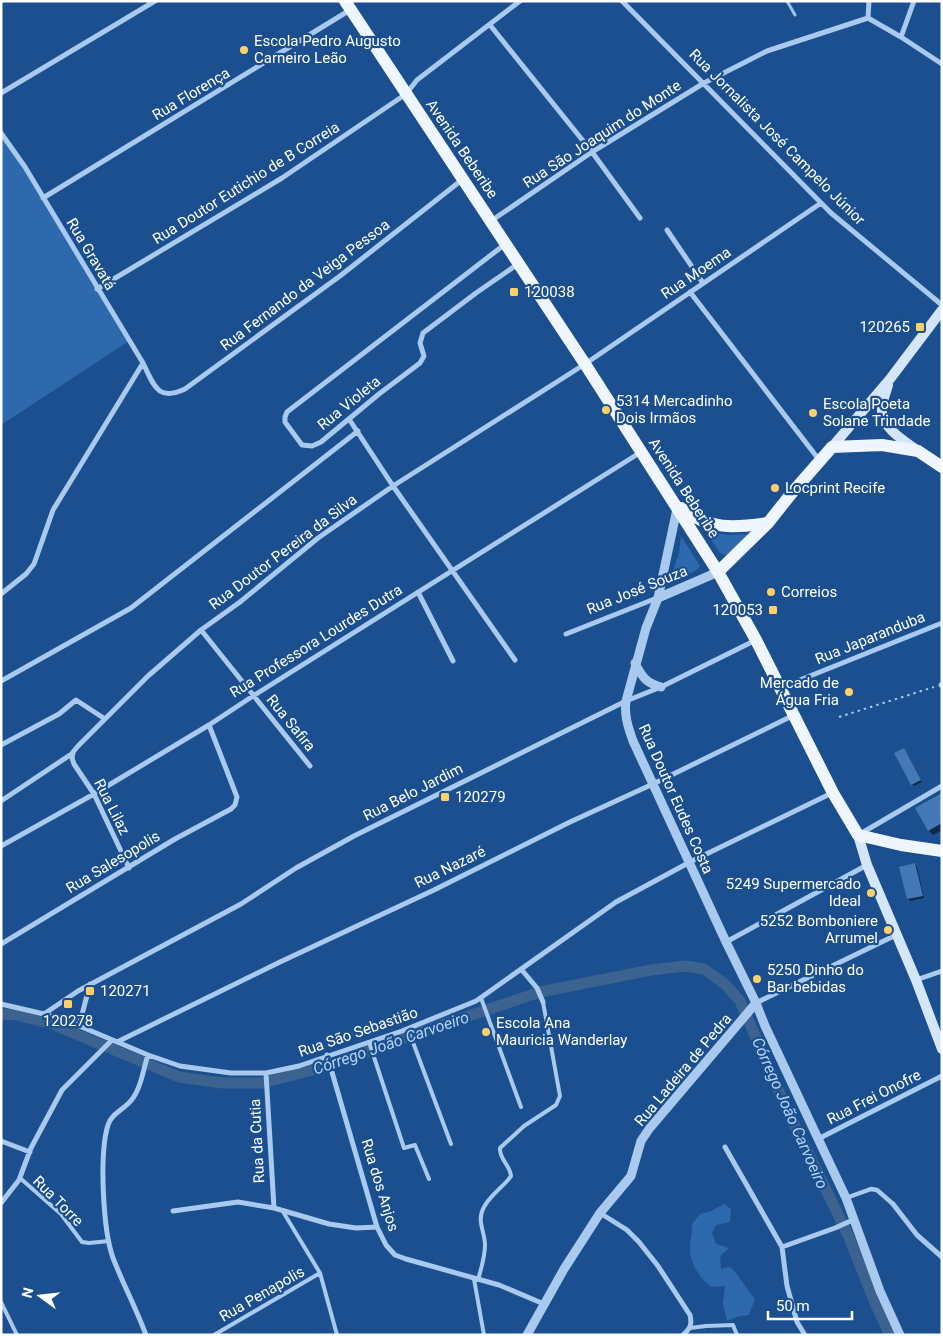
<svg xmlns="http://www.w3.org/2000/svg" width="943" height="1336" viewBox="0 0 943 1336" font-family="Roboto,sans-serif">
  <rect width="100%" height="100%" fill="#1b4f8f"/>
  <!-- green -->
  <path fill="#2e69ad" d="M1,133l24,34 104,174 -128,84z
    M706,532l23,3 20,-1 -21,22 -8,-3z
    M681,536l19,30 -2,3 -27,14 -1,-3 9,-27z
    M724,1204l7,5 -1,13 -14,3 -4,8 4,11 13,4 -9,8 1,13 9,-2c10,9 16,22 25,32l-6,16 -9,1 -13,5 -4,-17 2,-18 -14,1c-11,-8 -21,-24 -21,-38 0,-8 3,-15 2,-25l8,-10 11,-3z"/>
  <!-- shadow -->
  <path fill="#0007" d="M904,749l18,33 -8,4 -2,-2z
    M942,794v36l-9,5 -4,-4 -13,-22z
    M915,864l2,3 7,31 -14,3 -2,-2z"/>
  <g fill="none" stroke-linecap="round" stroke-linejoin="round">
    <!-- stream -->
    <path stroke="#9cc4f0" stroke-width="3" d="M787,1l8,14"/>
    <!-- canal -->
    <path stroke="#3c6290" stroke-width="11" d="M1,1014l15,1 36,9 127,53 44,6h39l62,-16 94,-34 122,-41 111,-22 34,-4 19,3 22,16 14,16 44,102 64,132 27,68 15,32"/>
  </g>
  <!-- building -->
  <path fill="#4478b7" d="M904,748l17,32 -10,5 -17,-32z
    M942,793v30l-14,8 -13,-23z
    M915,863l8,33 -16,3 -8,-32z"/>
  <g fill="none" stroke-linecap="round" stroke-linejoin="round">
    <!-- path -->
    <path stroke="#a9c9ee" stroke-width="2" stroke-dasharray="2.5 4" stroke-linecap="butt" d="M839,717l95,-30"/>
    <!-- service -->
    <path stroke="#a9c9ee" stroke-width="4" d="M481,998l40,109
      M408,1029l43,115
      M369,1042l35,106 11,-3 14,34
      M20,1178l41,36 21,28 7,1 20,-2
      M282,1210l38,63 17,62
      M474,1279l10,56
      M478,1280c3,-11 7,-23 7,-35 0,-14 -9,-24 -1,-38 5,-10 17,-19 24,-27l3,-4c-1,-11 -12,-17 -11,-28l24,-22 32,-21 4,-9 -17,-94
      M1,1302l16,33
      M690,1328l16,-2 27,-1 4,10
      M214,1335l106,-62"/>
    <!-- pedestrian -->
    <path stroke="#a9c9ee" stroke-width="4.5" d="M846,1198l25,-9 6,1 16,14"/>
    <!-- minor -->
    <path stroke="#a9c9ee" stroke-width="5" d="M622,1l209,212 111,92
      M868,18l33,19 41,27
      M868,18l1,-17
      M490,25l102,127 48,66
      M901,37l13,-36
      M1,93l154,-92
      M1,133l24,34 118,196c11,22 14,39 42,26l155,-113 123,-97
      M43,198l307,-188
      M491,221l101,-69 112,-69 63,-32 101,-33
      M667,230l36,53
      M504,245l-217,167 -2,5v5l17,23 10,1 9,-4 58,-48 41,-31 4,-7 -4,-13 3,-10 53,-40 42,-29
      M97,289l185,-111 124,-84 11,-14 103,-79
      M690,292l130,169
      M349,419l44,67 122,174
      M418,592l35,69
      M1,594l25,-20 8,-10 19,-54 90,-147
      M201,630l109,136
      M566,634l91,-36
      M1,681l130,-73 227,-177
      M941,685h1
      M780,688l162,-65
      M1,745l58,-31 17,-14 29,19
      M1,801l72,-48
      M860,834l82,-48
      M1,846l93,-52 115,-69 44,-29 388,-244
      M129,868l-35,-74 -20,-30 -2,-6 1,-6 5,-6 70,-70 53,-46 39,-28 78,-64 75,-52 192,-122 236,-161
      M726,942l141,-77
      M1,944l174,-105 56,-30 4,-4 2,-8 -28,-72
      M521,969l16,19 6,14
      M916,980l26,-9
      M756,1003l140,-68
      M1,1004l43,10 26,8 78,33 32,11 51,7h35l33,-7 103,-35 74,-30 140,-99 74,-40 142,-69
      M44,1014l34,-23 163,-87 55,-36 58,-32 272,-135 35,-14 95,-47
      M79,1026l11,-42
      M117,1042l163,-80 154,-72 136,-68 83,-38 141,-69
      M327,1055l50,172 9,18 9,10 11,4 93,26 45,19
      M266,1073l8,135
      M818,1139l124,-63
      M1,1141l29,11
      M725,1147l57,100 5,39 10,36 8,13
      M1,1203l18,-23 12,-32 31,-58 50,-50
      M893,1204l24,31 25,22
      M173,1211l65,-9 36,6 55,16 27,4 21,-1
      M600,1213l27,17 12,12 19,24 32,49c2,9 1,13 -7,20
      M782,1247l53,-19 20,-9
      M146,1335c-10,-27 -23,-51 -33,-77 -10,-28 -14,-104 -5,-133 4,-13 18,-16 25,-27 9,-12 10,-29 15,-43"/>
    <!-- tertiary -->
    <path stroke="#a9c9ee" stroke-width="9" d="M677,509l-19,89 -12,30 -20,73c-2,14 2,26 7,40l93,201 30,61 9,23 81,172 34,93 20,44
      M658,598l60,-26
      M635,663c7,14 11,20 26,24
      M527,1335l37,-66 36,-56 31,-37 10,-35 8,-12 107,-126"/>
    <!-- secondary -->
    <path stroke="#d6e6fa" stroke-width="10" d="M888,385c-2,8 -7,18 -6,27 1,17 24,30 36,39
      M832,447l58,-68 52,-69
      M858,835l9,30 49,115 26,69"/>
    <!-- primary -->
    <path stroke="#f0f6ff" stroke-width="12" d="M345,1l240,363 133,208 38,68 77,153 25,42 43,10 41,6
      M681,508c28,22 53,20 87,15
      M718,572l50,-49 23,-29 41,-47 50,-2 36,6 24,16"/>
  </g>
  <!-- markers -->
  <g fill="#ffd166" stroke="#1b4f8f" stroke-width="2">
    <circle cx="244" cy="50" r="5"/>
    <rect x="509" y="287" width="10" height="10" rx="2.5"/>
    <rect x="915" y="322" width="10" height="10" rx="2.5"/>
    <circle cx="606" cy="410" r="5"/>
    <circle cx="813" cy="413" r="5"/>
    <circle cx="775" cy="488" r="5"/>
    <circle cx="771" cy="592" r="5"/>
    <rect x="768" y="605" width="10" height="10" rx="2.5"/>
    <circle cx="849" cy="692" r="5"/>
    <rect x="440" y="792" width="10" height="10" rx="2.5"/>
    <circle cx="871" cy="893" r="5"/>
    <circle cx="888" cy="930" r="5"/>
    <circle cx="757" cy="979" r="5"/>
    <rect x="85" y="986" width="10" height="10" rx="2.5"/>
    <rect x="63" y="999" width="10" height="10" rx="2.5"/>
    <circle cx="486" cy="1032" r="5"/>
  </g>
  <g text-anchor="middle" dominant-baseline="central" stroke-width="4.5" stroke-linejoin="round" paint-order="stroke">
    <!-- poi labels -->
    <g font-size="15" fill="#fff" stroke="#1b4f8f" text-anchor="start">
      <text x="254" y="41">Escola Pedro Augusto<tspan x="254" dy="17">Carneiro Leão</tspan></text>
      <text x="524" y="292">120038</text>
      <text x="910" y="327" text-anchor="end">120265</text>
      <text x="616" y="401">5314 Mercadinho<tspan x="616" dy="17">Dois Irmãos</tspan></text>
      <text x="823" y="404">Escola Poeta<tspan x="823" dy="17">Solane Trindade</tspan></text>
      <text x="785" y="488">Locprint Recife</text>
      <text x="781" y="592">Correios</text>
      <text x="763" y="610" text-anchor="end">120053</text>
      <text x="839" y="683" text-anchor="end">Mercado de<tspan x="839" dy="17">Água Fria</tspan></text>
      <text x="455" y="797">120279</text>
      <text x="861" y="884" text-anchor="end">5249 Supermercado<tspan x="861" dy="17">Ideal</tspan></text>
      <text x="878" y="921" text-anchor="end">5252 Bomboniere<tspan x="878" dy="17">Arrumel</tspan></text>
      <text x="767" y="970">5250 Dinho do<tspan x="767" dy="17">Bar bebidas</tspan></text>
      <text x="100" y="991">120271</text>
      <text x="68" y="1021" text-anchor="middle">120278</text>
      <text x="496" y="1023">Escola Ana<tspan x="496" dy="17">Mauricia Wanderlay</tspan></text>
    </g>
    <!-- street labels -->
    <g font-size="15" fill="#fff" stroke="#1b4f8f">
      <text transform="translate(191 94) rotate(-31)">Rua Florença</text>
      <text transform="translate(602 134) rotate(-33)">Rua São Joaquim do Monte</text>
      <text transform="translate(777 137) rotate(45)">Rua Jornalista José Campelo Júnior</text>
      <text transform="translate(462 149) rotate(56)">Avenida Beberibe</text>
      <text transform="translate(246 183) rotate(-32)">Rua Doutor Eutichio de B Correia</text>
      <text transform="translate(91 254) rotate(59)">Rua Gravatá</text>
      <text transform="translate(696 273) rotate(-34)">Rua Moema</text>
      <text transform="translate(305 285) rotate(-37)">Rua Fernando da Veiga Pessoa</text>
      <text transform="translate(349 403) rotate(-39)">Rua Violeta</text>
      <text transform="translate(684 488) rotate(57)">Avenida Beberibe</text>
      <text transform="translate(283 552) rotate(-37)">Rua Doutor Pereira da Silva</text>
      <text transform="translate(637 590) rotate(-22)">Rua José Souza</text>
      <text transform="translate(870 638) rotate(-22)">Rua Japaranduba</text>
      <text transform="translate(316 641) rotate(-32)">Rua Professora Lourdes Dutra</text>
      <text transform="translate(291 723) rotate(51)">Rua Safira</text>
      <text transform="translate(413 792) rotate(-27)">Rua Belo Jardim</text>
      <text transform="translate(676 799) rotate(66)">Rua Doutor Eudes Costa</text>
      <text transform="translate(112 807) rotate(63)">Rua Lilaz</text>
      <text transform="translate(113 862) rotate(-31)">Rua Salesopolis</text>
      <text transform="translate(450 867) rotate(-26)">Rua Nazaré</text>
      <text transform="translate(358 1032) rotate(-19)">Rua São Sebastião</text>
      <text transform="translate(683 1070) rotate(-50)">Rua Ladeira de Pedra</text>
      <text transform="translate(874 1097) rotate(-27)">Rua Frei Onofre</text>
      <text transform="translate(257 1141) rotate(-93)">Rua da Cutia</text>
      <text transform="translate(380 1185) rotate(73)">Rua dos Anjos</text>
      <text transform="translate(58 1201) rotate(45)">Rua Torre</text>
      <text transform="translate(262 1294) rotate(-30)">Rua Penapolis</text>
    </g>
    <!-- water labels -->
    <g font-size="16" font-style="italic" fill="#b5d3f5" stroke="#1b4f8f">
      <text transform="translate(391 1043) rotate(-19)">Córrego João Carvoeiro</text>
      <text transform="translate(790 1113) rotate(66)">Córrego João Carvoeiro</text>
    </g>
  </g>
  <!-- border -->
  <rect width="943" height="1336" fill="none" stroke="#ffffff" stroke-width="5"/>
  <!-- north arrow -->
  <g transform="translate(40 1296) rotate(285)" stroke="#1b4f8f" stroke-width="4" paint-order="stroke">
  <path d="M0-4L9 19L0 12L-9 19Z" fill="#ffffff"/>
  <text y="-8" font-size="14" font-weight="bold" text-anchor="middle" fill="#ffffff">N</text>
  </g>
  <!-- scale -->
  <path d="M768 1311v8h84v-8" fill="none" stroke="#ffffff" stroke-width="2.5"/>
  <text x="776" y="1311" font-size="15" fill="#ffffff" stroke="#1b4f8f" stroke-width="4" paint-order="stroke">50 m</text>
</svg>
